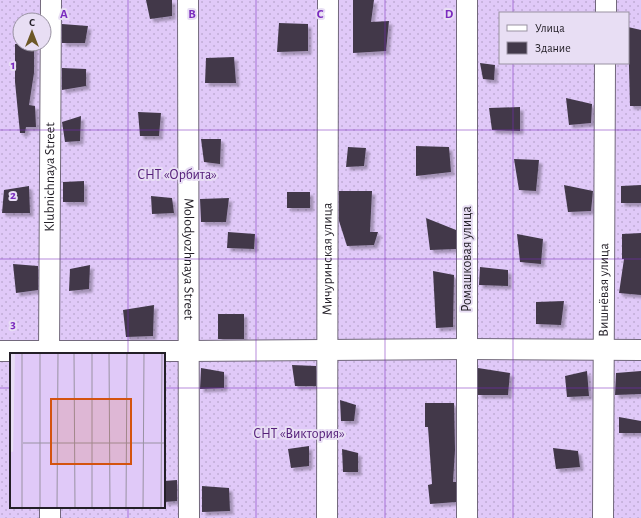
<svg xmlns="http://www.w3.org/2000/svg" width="641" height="518" viewBox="0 0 641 518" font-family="'Alegreya Sans',sans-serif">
  <defs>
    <pattern id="garden-dots" width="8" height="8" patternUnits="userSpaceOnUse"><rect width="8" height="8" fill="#e0c9f8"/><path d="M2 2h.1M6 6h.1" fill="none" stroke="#c0acd5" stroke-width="1.8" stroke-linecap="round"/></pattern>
    <filter id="shadow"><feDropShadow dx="3.5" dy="3.5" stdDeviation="1" flood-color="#0004"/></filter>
  </defs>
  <rect width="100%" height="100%" fill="#e8def4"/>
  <!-- garden -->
  <path fill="url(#garden-dots)" fill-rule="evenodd" d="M0,0h641v518h-641zM500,13h128v50h-128zM20,20h24v24h-24zM11,354h153v153h-153z"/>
  <!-- building -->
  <path fill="#42394a" filter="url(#shadow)" d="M146,0h26v16l-22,3z
    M353,0h21l-3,22 18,-1 -3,30 -33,2z
    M279,23l29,1v27l-31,1z
    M62,24l26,2 -3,17h-23z
    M628,27l13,3v76h-11z
    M15,44h19v29l-5,32 6,1 1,21h-10l-1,6h-5l-5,-51z
    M234,57l2,26h-31l1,-25z
    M480,63l15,2 -1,15 -11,-1z
    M62,68l24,1v17l-24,4z
    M566,98l26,6 -1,19 -22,2z
    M520,107v24l-28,-1 -3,-22z
    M138,112l23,1 -2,23h-19z
    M81,116l-1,25 -15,1 -3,-20z
    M201,139h20l-1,25 -16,-2z
    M416,146l33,1 2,25 -35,4z
    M348,147l18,1 -2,18 -18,1z
    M514,159l25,1 -3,31 -17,-1z
    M84,181v21h-21v-20z
    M564,185l29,6 -2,20 -23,1z
    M641,185v18h-20v-17z
    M29,186l1,27h-28l2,-23z
    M339,191h33l-2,41h8l-4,13 -27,1 -8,-25z
    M287,192h23v16h-23z
    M151,196l21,2 2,15 -22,1z
    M229,198l-3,24h-25l-1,-23z
    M426,218l30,12v19l-26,1z
    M228,232l27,2 -1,15 -27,-1z
    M641,233v62l-22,-2 5,-34h-2v-25z
    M517,234l26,5 -2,25 -21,-2z
    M13,264l25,2v24l-22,3z
    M90,265l-1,24 -20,2 1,-22z
    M480,267l28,3v16l-29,-1z
    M433,271l21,4 -1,52 -17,1z
    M564,301l-3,24 -25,-1v-22z
    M154,305l-1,31 -27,1 -3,-27z
    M218,314h26v25h-26z
    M292,365l24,1v20h-21z
    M201,368l23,4v16l-24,1z
    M478,368l32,5 -2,22h-30z
    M587,371l2,25 -22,1 -2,-21z
    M641,371v23l-26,1 1,-22z
    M340,400l16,5 -2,16h-13z
    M425,403h29l1,47 -2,32h3v20l-26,2 -2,-19 4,-1 -4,-57h-3z
    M619,417l22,4v12h-22z
    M309,446v20l-18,2 -3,-19z
    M553,448l25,3 2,16 -24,2z
    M342,449l16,4v19h-15z
    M177,480v21l-13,1v-21z
    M202,486l27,2 1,23 -28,1z"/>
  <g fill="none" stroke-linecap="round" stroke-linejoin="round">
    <!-- street casing -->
    <g stroke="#72687c" stroke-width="22">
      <g id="street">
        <path id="s1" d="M188,0l1,518"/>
        <path d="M467,0v518"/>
        <path d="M606,13v-13"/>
        <path d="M0,351h189l278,-2 174,1"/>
        <path id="s2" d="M49,354l2,-354"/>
        <path d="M50,507v11"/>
        <path id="s3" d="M327,518l1,-518"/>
        <path id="s4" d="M603,518l2,-455"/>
      </g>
    </g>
    <!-- street -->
    <use href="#street" stroke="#fff" stroke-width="20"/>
  </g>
  <!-- grid -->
  <path fill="none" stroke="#7b2cbf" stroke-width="1" stroke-opacity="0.55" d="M128,0v354M256,0v518M385,0v518M513,0v13M513,63v455M0,130h641M0,259h641M0,388h11M164,388h477M128,507v11"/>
  <g text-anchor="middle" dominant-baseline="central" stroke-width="4" stroke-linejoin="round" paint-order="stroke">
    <!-- park labels -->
    <g font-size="14" fill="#55207a" stroke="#e8def4">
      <text x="177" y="175">СНТ «Орбита»</text>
      <text x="299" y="434">СНТ «Виктория»</text>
    </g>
    <!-- street labels -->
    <g font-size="14" fill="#231f27" stroke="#e8def4">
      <text stroke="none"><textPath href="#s2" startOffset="177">Klubnichnaya Street</textPath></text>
      <text stroke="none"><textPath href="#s1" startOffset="259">Molodyozhnaya Street</textPath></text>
      <text stroke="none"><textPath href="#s3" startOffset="259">Мичуринская улица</textPath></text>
      <text transform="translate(467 259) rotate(-90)">Ромашковая улица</text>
      <text stroke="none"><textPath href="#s4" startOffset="228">Вишнёвая улица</textPath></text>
    </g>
  </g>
  <!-- overview -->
  <g transform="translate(10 353)">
    <rect width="155" height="155" fill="#e8def4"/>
    <path d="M9,98l-3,57h-6v-56z" fill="#e0c9f8"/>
    <path d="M5,0h150v155h-153z" fill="#e0c9f8"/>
    <path fill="none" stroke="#9992a2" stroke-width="1" d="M12,0v155M64,0l1,155M99,0l1,155M13,90h142M30,155v-155M47,155l1,-155M82,155v-155M116,155l1,-155M133,155l1,-155M151,155l1,-155"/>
    <path fill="#d4530f" fill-opacity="0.15" stroke="#d4530f" stroke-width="2" d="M41,46h80v65h-80z"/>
    <rect width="155" height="155" fill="none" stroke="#231f27" stroke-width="2"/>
  </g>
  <g font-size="13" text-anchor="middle" font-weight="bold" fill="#7b2cbf" stroke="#e8def4" stroke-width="4" stroke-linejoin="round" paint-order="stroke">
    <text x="64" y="18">A</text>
    <text x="192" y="18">B</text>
    <text x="320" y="18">C</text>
    <text x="449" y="18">D</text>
    <text x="13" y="69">1</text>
    <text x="13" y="199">2</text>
    <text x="13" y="328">3</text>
  </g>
  <!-- legend -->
  <rect x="499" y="12" width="130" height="52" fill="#e8def4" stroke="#9992a2"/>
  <rect x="507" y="25" width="20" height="6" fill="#ffffff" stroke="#9992a2"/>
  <text x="535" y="32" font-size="12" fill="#231f27">Улица</text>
  <rect x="507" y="42" width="20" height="12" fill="#42394a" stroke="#9992a2"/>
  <text x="535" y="52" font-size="12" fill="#231f27">Здание</text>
  <!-- north arrow -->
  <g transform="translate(32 32)"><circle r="19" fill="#e8def4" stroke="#9992a2"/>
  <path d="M0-3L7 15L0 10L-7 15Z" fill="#6d5827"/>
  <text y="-6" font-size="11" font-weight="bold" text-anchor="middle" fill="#231f27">С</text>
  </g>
</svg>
